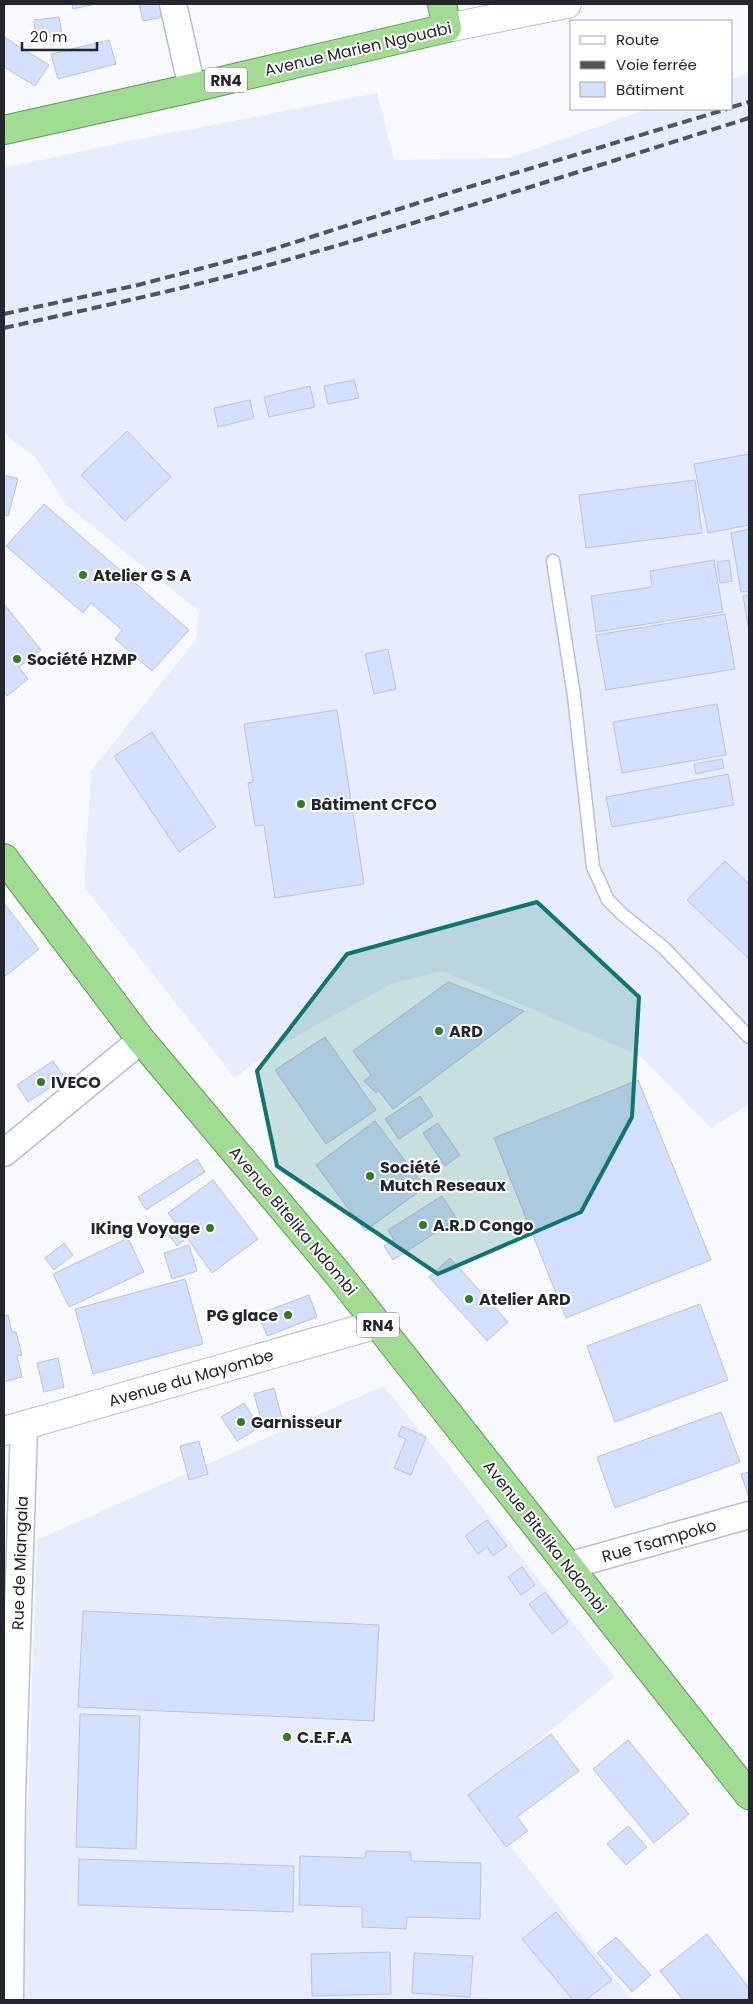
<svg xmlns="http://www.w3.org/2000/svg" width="753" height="2004" viewBox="0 0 753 2004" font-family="Poppins,sans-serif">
  <rect width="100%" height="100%" fill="#f7f9fd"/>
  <!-- built -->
  <path fill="#e7edfd" d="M749,73v1031l-38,24 -71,-72 -197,-85 -50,12 -125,69 -33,26 -151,-191 7,-116 105,-131 3,-29 -133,-106 -30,-47 -32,-25v-265l126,-27 247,-48 17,67 115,-2 139,-49h84v-30z
    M383,1386l65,78 167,213 -144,119 161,204h-611l16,-460z"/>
  <!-- building -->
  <path fill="#d2dffd" stroke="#bcc4d6" d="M72,4h23l-22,5z
    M139,4h26l3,12 -25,5z
    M59,17l3,18 -26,4 -2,-19z
    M4,37l45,28 -14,21 -31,-19z
    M109,40l7,24 -58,15 -7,-25z
    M354,380l5,18 -31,6 -4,-18z
    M310,386l5,21 -46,10 -5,-20z
    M250,400l4,18 -36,9 -4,-19z
    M127,431l44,46 -46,44 -44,-46z
    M749,454v71l-41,8 -14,-69z
    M4,475l14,4 -10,37 -4,-1z
    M695,480l7,53 -116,15 -7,-53z
    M44,504l145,126 -37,41 -37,-32 7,-9 -31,-27 -8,10 -77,-67z
    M749,529v62l-8,1 -10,-59z
    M714,560l9,52 -127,20 -5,-36 61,-9 -2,-16z
    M729,560l3,21 -12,2 -3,-21z
    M749,595v36l-6,-35z
    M4,604l37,46 -22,17 9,12 -21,17 -3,-4z
    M725,614l10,55 -129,21 -10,-55z
    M388,649l8,40 -22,5 -9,-40z
    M717,704l9,51 -104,18 -9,-51z
    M337,710l27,174 -89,14 -11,-73 -9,1 -7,-43 5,-1 -9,-58z
    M152,732l64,95 -37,25 -65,-96z
    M722,759l2,9 -28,6 -2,-10z
    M728,774l6,31 -122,22 -6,-30z
    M725,861l24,23v75l-62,-59z
    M4,903l35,46 -35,28z
    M448,982l76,29 -131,98 -14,-18 -3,2 -12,-12 7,-6 -18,-24z
    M325,1037l51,73 -50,34 -51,-74z
    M53,1061l12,17 -37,24 -11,-17z
    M638,1080l73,180 -145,58 -72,-180z
    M420,1096l13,20 -34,23 -14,-20z
    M375,1121l50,66 -60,44 -49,-66z
    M438,1123l22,32 -15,11 -22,-33z
    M197,1159l8,13 -59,38 -8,-13z
    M213,1180l45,59 -46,34 -25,-35 -10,8 -11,-15 10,-7 -8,-11z
    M442,1196l15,23 -64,41 -9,-14 10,-6 -6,-10z
    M128,1238l16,34 -75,35 -16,-33z
    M64,1243l9,12 -19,15 -9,-12z
    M189,1245l8,26 -25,8 -8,-26z
    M450,1258l58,64 -21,19 -58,-64z
    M185,1279l18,65 -110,30 -18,-65z
    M309,1295l8,22 -50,19 -9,-22z
    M700,1304l28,76 -113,42 -28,-76z
    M8,1315l4,17h4l6,23 -5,1 5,21 -18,5v-66z
    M58,1358l6,29 -20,5 -7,-29z
    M274,1388l9,34 -20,5 -9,-33z
    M244,1403l16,24 -23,14 -16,-24z
    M721,1412l19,50 -125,46 -18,-51z
    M402,1426l24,11 -15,38 -17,-7 12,-29 -8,-3z
    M199,1441l9,33 -19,6 -9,-34z
    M749,1472v26l-8,-24z
    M487,1520l20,26 -14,10 -6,-9 -9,7 -13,-18z
    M522,1567l13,18 -14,10 -13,-18z
    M545,1592l23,30 -16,12 -23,-30z
    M83,1611l296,14 -5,96 -296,-14z
    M80,1714l60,2 -4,133 -60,-2z
    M551,1734l28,37 -62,46 11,14 -22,16 -38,-52z
    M628,1740l61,74 -35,29 -61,-74z
    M628,1826l19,21 -21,18 -19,-21z
    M366,1851l45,1v9l70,2 -1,56 -73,-2 -1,12 -44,-2v-20l-63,-2 1,-49 65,2z
    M79,1859l215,7 -1,46 -215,-7z
    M556,1912l56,68 -26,20h-13l-51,-61z
    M707,1934l42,54v8l-5,4h-61l-23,-29z
    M616,1937l35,38 -19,17 -35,-39z
    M390,1952l1,42 -79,2 -1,-42z
    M414,1953l59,3 -3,41 -58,-4z"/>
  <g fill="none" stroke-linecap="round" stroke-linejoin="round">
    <!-- service casing -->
    <g stroke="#b8c0d2" stroke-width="15">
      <path id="service" d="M553,561l21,135 19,171 15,33 15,15 41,33 85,89"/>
    </g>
    <!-- minor casing -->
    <g stroke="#b8c0d2" stroke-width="29">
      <path id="minor" d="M173,4l19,84
        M4,1153l137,-113
        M568,1566l181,-51
        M10,2000l2,-207 12,-367"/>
    </g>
    <!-- tertiary casing -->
    <g stroke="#b8c0d2" stroke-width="30">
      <path id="tertiary" d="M447,28l120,-24
        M4,1431l374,-107"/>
    </g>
    <!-- trunk casing -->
    <g stroke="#65965d" stroke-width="30">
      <path id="trunk" d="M4,130l188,-42 255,-60 -5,-24
        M4,858l137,182 197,234 411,521"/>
    </g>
    <!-- service -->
    <use href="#service" stroke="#fff" stroke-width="12"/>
    <!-- minor -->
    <use href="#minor" stroke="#fff" stroke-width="26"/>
    <!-- tertiary -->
    <use href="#tertiary" stroke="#fff" stroke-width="28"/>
    <!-- trunk -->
    <use href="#trunk" stroke="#a0dc92" stroke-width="28"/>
    <!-- rail -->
    <path stroke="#51545a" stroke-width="4" stroke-dasharray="10 5" stroke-linecap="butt" d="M732,107l17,-5
      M4,314l134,-29 129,-34 192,-61 268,-81
      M4,328c88,-20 178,-38 265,-63 161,-45 321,-97 480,-147"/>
  </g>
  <!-- marked area -->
  <path fill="#0f766e" fill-opacity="0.2" stroke="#0f766e" stroke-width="4" stroke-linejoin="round" d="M537,902l102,95 -7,120 -51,95 -143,62 -161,-108 -20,-95 90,-117z"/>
  <!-- markers -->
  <g fill="#347c22" stroke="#fff" stroke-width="2">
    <circle cx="83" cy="575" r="5"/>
    <circle cx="17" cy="659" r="5"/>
    <circle cx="301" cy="804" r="5"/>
    <circle cx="439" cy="1031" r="5"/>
    <circle cx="41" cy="1082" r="5"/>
    <circle cx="370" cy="1176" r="5"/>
    <circle cx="423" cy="1225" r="5"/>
    <circle cx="210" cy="1228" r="5"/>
    <circle cx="469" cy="1299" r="5"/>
    <circle cx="288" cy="1315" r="5"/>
    <circle cx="241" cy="1422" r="5"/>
    <circle cx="287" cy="1737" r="5"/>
  </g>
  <g text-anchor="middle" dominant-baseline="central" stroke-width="4" stroke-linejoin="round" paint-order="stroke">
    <!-- shield labels -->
    <g fill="#fff" stroke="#65676c" stroke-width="1">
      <rect x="205" y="67.5" width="42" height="25" rx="4"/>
      <rect x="357" y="1312.5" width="42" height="25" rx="4"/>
    </g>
    <g font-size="15" font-weight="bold" fill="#23262d">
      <text x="226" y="80">RN4</text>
      <text x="378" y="1325">RN4</text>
    </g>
    <!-- street labels -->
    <g font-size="16" fill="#23262d" stroke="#fff">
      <text transform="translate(358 49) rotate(-13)">Avenue Marien Ngouabi</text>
      <text transform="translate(293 1221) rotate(50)">Avenue Bitelika Ndombi</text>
      <text transform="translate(191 1378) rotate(-16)">Avenue du Mayombe</text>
      <text transform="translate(545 1537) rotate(52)">Avenue Bitelika Ndombi</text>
      <text transform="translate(659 1541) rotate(-16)">Rue Tsampoko</text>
      <text transform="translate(20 1563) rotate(-88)">Rue de Miangala</text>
    </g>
    <!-- poi labels -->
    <g font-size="16" font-weight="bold" fill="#23262d" stroke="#fff" text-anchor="start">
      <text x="93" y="575">Atelier G S A</text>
      <text x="27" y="659">Société HZMP</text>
      <text x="311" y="804">Bâtiment CFCO</text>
      <text x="449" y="1031">ARD</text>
      <text x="51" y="1082">IVECO</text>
      <text x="380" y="1167">Société<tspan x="380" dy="18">Mutch Reseaux</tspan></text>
      <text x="433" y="1225">A.R.D Congo</text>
      <text x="200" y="1228" text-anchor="end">IKing Voyage</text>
      <text x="479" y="1299">Atelier ARD</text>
      <text x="278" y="1315" text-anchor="end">PG glace</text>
      <text x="251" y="1422">Garnisseur</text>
      <text x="297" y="1737">C.E.F.A</text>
    </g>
  </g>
  <!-- border -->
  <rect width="753" height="2004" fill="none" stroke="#23262d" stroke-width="10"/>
  <!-- legend -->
  <rect x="570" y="20" width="162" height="90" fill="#ffffff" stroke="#a7a8ab"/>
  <rect x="580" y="36" width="25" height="8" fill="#ffffff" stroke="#a7a8ab"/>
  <text x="616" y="45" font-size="15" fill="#23262d">Route</text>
  <rect x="580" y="61" width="25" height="8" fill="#51545a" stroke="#a7a8ab"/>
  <text x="616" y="70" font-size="15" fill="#23262d">Voie ferrée</text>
  <rect x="580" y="82" width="25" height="15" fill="#d2dffd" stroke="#a7a8ab"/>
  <text x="616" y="95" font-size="15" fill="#23262d">Bâtiment</text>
  <!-- scale -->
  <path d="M22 42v8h75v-8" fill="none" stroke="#23262d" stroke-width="2.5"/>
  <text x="30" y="42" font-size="15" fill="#23262d" stroke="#ffffff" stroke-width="4" paint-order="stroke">20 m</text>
</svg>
